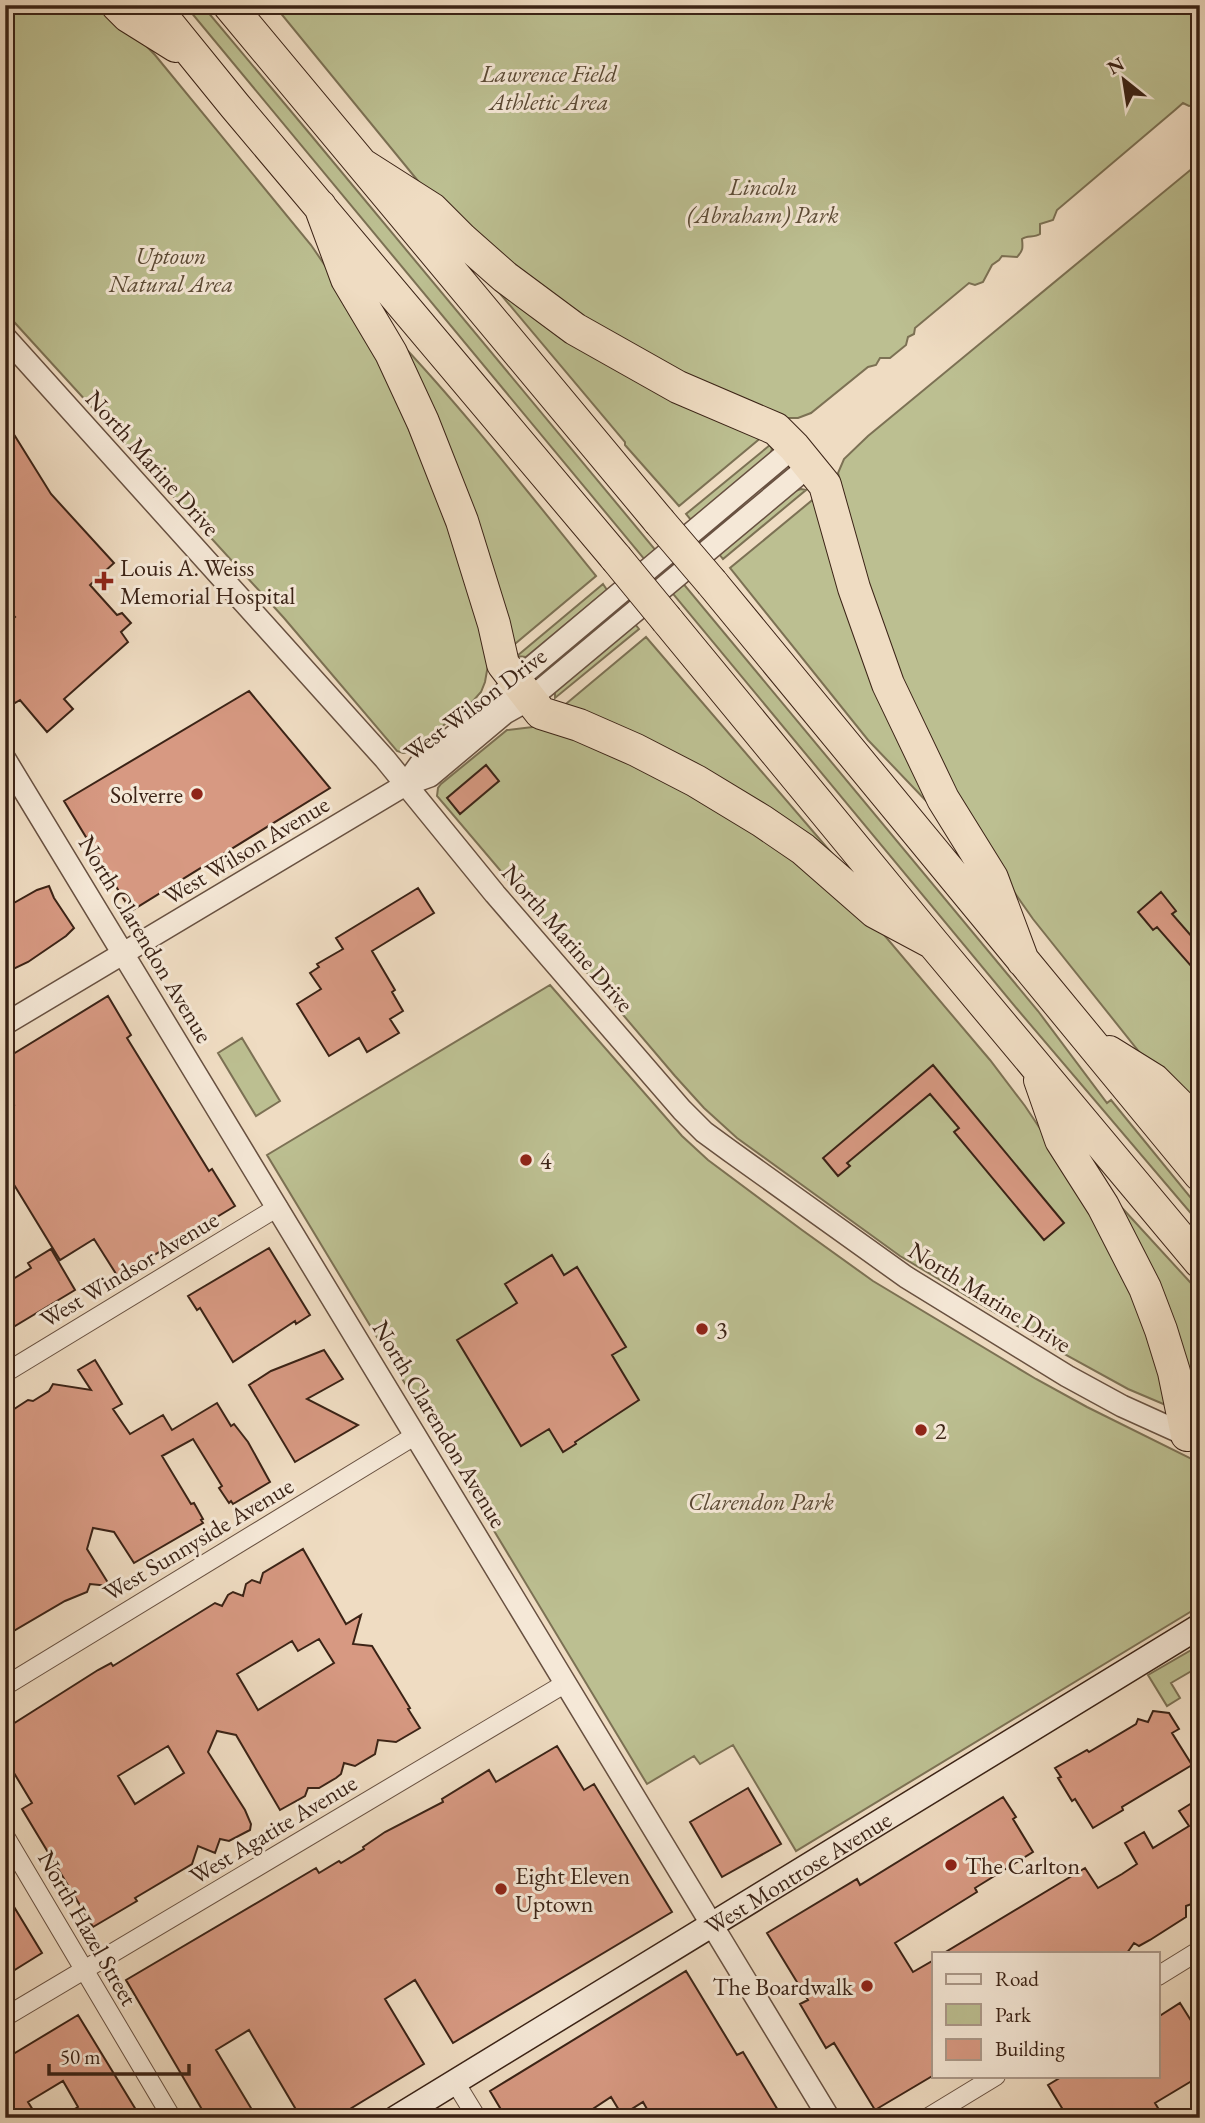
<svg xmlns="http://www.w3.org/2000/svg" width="1205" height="2123" viewBox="0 0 1205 2123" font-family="'EB Garamond',serif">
  <rect width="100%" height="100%" fill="#efdcc2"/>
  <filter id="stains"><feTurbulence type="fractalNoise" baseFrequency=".00286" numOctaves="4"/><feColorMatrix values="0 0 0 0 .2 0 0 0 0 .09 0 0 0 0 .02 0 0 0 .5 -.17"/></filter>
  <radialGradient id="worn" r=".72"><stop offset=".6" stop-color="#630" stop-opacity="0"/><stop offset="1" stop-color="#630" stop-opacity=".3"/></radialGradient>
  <!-- green -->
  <path fill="#bcbf91" stroke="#7c7154" stroke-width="2" d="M5,5h102l48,50 156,190 28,41 42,75 86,210 21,94 -3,17 -4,10 -8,9 -62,51 -8,1 -6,-2 -113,-133 -279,-306z
    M185,5h17l108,129 728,877 69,92 4,-3 89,109v15l-182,-214z
    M274,5h926v99l-11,2 -6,-3 -8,7 -118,100 -4,10 -13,4v10c-6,4 -13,1 -18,5 1,9 1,12 -5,18l-15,-1 -3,4 -7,5 -9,17 -8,3 -6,-2 -54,45 -1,6 -6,3 -2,8 -16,13h-10l-4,7 -8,2 -57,46 -13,5h-12l-62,-22 -142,-75 -155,-129z
    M1200,162v952l-48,-46 -119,-149 -54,-77 -98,-204 -43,-165 6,-14 24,-23z
    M481,271l282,165 -84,70 -54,-61v-3z
    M394,336c72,76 136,159 202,240l-86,72z
    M770,445l2,4 -2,5 -79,66 -5,-6z
    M801,489l5,1 -83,69 -4,-5 76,-63z
    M816,497l115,309 -63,-66 -138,-172z
    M603,584l4,6 -81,67 -9,-1z
    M635,624l4,5 -84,69v-7z
    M646,637l195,227 -280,-156z
    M541,726l88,33 135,76 110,88 116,137 35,46 38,57 78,141 27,102 -40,-17 -62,-34 -166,-99 -163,-118 -33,-30 -29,-32 -238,-280 1,-8 3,-4 66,-54z
    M550,985l132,151 26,24 94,70 71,51 163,98 51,28 113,56v143l-404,245 -63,-106 -33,19 -6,-8 -47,28 -380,-629z
    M242,1038l38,63 -24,15 -38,-63z
    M1113,1198l87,95v123l-7,-8z
    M1200,1645v21l-29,17 9,15 -13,8 -19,-31z"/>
  <!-- building -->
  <path fill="#d79982" stroke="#3b2316" stroke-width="2" fill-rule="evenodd" d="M5,420l46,74 63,69 -24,22 27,30 5,-2 9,10 -10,9 7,10 -64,57 9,10 -26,23 -27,-32 -5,3 -10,-12v-65l10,-9 -10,-10z
    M249,691l81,97 -199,123 -67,-110z
    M486,765l13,16 -39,33 -13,-16z
    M49,886l5,12 20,30 -8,8 -38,26 -23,11v-65l32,-18z
    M418,888l16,25 -62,38 23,39 -3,2 11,19 -13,8 9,14 -32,19 -8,-14 -30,18 -32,-52 24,-15 -11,-16 9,-6 -2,-3 26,-15 -7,-11z
    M1161,892l15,19 -4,3 28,32v13l-9,7 -34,-39 -4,3 -15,-18z
    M108,996l23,39 -4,3 82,133 3,-2 23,37 -117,71 -24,-38 -34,21 -55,-90v-60l9,-5 -9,-14v-32z
    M933,1065l131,158 -20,17 -90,-108 5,-4 -29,-34 -83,69 3,3 -12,10 -15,-18z
    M269,1248l41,67 -14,9 -1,-3 -62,41 -33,-54 -3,2 -9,-14z
    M51,1249l24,41 -70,42v-48l26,-16 -3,-5z
    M552,1255l12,20 13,-8 49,80 -14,8 27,45 -64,42 1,2 -13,8 -14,-23 -28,17 -64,-106 60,-37 -12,-19z
    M324,1350l19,29 -36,20 51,26 -63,37 -46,-77 22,-14z
    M95,1360l27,44 -9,5 17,25 33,-19 9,15 45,-27 14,23 3,-2 14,18 22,40 -37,22 -2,-3 -2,2 -10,-15 3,-2 -29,-47 -31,17 29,48 3,-1 9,16 -2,1 2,3 -69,40 -20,-31 -21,-4 -6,21 23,37 -20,-2 -3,8 -22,9 -60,35v-221l23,-15 5,1 16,-10 4,-7 38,6 -13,-20z
    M303,1549l43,75 15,-9 -8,29 19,2 38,62 -2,1 12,19 -24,14 -18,-2 -3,14 -20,12 -11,-3 -3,11 -5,4 -17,10h-11l-3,8 -25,14 -44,-75 -19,-4 -9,21 37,58 6,14 -1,6 -21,11 -9,-2 -5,14 -17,-7 -6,18 -57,34 2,3 -44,26 -71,-118 10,-6 -27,-45v-29l93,-59 13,-7 2,3 102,-63 7,3 6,-11 5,-3 10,4 3,-12 6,-4 8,3 3,-10zM319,1639l15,24 -76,47 -21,-36 55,-33 6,10zM168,1746l16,27 -49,31 -17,-28z
    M1153,1711l16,2 10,16 -7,4 20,32 -70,42 1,3 -30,18 -18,-29 -3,2 -14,-23 3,-1 -6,-9 32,-18 2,2 47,-28 2,-5 10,3z
    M557,1746l27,44 10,-6 78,128 -219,131 -38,-63 -30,19 39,65 -89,54h-34l-52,-88 -33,20 41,68h-50l-81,-138 190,-112 3,5 20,-12 2,2 23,-14 -1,-2 22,-15 58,-30 -1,-3 47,-29 7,12z
    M748,1788l33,56 -59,33 -32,-55z
    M1003,1797l13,20 -3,2 20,33 -58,36 2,4 -82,51 18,29 21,-12v115l-59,35 -41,-67 -8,5 -26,-44 8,-4 -41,-67 90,-54 3,6z
    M1200,1798v98l-3,6 -11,4v11l-36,23 -11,6 -5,-3 -7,10h-183l141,-85 13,20 24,-14 15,-10 -12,-21 19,-11 9,16 36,-22 -10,-15z
    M5,1892l37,61 -37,23z
    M686,1971l51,84 6,-3 36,60 -10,6h-117l-9,-16 -21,13 -11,-18 -32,21h-73l-16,-27z
    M1180,2003l20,32v41l-45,27 9,15h-96l-20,-33 15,-9h95v-59z
    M78,2015l63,103h-82l19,-11 -15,-26 -35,21 10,16h-33v-59z"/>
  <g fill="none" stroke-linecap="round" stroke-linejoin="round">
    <!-- minor casing -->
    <g stroke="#685141" stroke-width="20">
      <path id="minor" d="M5,1373l273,-166
        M5,1686l411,-251
        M5,1836l167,282
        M1158,1976l42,-26
        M5,2017l561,-334
        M455,2082l22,36
        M927,2118l69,-42"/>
    </g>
    <!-- tertiary casing -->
    <g stroke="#685141" stroke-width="24">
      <path id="tertiary" d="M5,337l380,422 110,135 187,216 22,22 26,19 176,126 161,99 55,30 73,33
        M5,759l824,1359
        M405,785l15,-21 76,-63 19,-20 279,-234
        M5,1024l400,-239 25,-9 75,-63 25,-14 279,-233"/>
    </g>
    <!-- secondary casing -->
    <g stroke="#3b2316" stroke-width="27">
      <g id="secondary">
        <path id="s1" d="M396,2118l804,-492"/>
      </g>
    </g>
    <!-- motorway casing -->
    <g stroke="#3b2316" stroke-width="34">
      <path id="motorway" d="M117,5l11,11 48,30
        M153,5l82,101 381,452
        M229,5l430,516
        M363,165l69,44 30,30 43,38 70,52 103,58 98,42 18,18 31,38 29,103 34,96 55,115 49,79 31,83
        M320,206l27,73 44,74 32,69 39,99 32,103 9,40 27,35 11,14 38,12 57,25 60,31 66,40 41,28 72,63 58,31
        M712,583l488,592
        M667,620l266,323 267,319
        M1109,1052l45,28 46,46
        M1040,1080l21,60 42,66 42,82 16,42 13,42 13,63"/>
    </g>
    <!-- minor -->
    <use href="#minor" stroke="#f5e8d7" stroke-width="18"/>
    <!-- tertiary -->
    <use href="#tertiary" stroke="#f5e8d7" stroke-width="21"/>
    <!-- secondary -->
    <use href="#secondary" stroke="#f5e8d7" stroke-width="24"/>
    <!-- motorway -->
    <use href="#motorway" stroke="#efdcc2" stroke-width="32"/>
    <!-- motorway-bridge casing -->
    <g stroke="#3b2316" stroke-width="34" stroke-linecap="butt">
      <path id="motorway-bridge" d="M659,521l53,62
        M616,558l51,62"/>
    </g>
    <!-- motorway-bridge -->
    <use href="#motorway-bridge" stroke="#efdcc2" stroke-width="32"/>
  </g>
  <!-- markers -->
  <g fill="#8f2418" stroke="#f5e8d7" stroke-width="2.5">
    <path d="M100.5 570.5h7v7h7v7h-7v7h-7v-7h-7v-7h7z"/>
    <circle cx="197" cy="794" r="7"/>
    <circle cx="526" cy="1160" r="7"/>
    <circle cx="702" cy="1329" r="7"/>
    <circle cx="921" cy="1430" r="7"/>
    <circle cx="951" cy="1865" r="7"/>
    <circle cx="501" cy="1889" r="7"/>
    <circle cx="867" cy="1986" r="7"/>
  </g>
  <g text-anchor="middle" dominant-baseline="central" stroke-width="6" stroke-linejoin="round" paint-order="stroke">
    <!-- park labels -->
    <g font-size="24" font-style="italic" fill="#5b4a35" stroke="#f5e8d7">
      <text x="549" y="73">Lawrence Field<tspan x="549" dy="28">Athletic Area</tspan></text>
      <text x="763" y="186">Lincoln<tspan x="763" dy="28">(Abraham) Park</tspan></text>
      <text x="171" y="255">Uptown<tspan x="171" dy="28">Natural Area</tspan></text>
      <text x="761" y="1501">Clarendon Park</text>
    </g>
    <!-- street labels -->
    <g font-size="24" fill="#3b2316" stroke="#f5e8d7">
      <text transform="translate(153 463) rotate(48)">North Marine Drive</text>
      <text transform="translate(475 704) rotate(-37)">West Wilson Drive</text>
      <text transform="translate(246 850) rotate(-31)">West Wilson Avenue</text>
      <text transform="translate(568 938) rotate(49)">North Marine Drive</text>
      <text transform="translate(146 939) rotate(59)">North Clarendon Avenue</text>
      <text transform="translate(129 1269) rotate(-31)">West Windsor Avenue</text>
      <text transform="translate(990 1297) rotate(32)">North Marine Drive</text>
      <text transform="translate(440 1424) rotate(59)">North Clarendon Avenue</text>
      <text transform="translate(198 1539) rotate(-31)">West Sunnyside Avenue</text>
      <text transform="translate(273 1829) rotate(-31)">West Agatite Avenue</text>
      <text stroke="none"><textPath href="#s1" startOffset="471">West Montrose Avenue</textPath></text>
      <text transform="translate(88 1928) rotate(60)">North Hazel Street</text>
    </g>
    <!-- poi labels -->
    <g font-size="24" fill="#3b2316" stroke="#f5e8d7" text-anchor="start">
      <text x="120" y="567">Louis A. Weiss<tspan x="120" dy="28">Memorial Hospital</tspan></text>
      <text x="183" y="794" text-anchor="end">Solverre</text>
      <text x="540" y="1160">4</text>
      <text x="716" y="1329">3</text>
      <text x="935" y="1430">2</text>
      <text x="965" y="1865">The Carlton</text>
      <text x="515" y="1875">Eight Eleven<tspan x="515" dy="28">Uptown</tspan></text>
      <text x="853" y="1986" text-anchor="end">The Boardwalk</text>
    </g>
  </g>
  <!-- margin -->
  <rect width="1205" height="2123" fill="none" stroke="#efdcc2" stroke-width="28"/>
  <rect x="7" y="7" width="1191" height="2109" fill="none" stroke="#3b2316" stroke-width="3.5"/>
  <rect x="14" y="14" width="1177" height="2095" fill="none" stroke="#3b2316" stroke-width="2"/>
  <!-- legend -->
  <rect x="932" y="1952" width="228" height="126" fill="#f5e8d7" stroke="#ab998a" stroke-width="2"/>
  <rect x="946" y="1974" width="35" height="10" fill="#f5e8d7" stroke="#ab998a" stroke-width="2"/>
  <text x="995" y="1986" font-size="21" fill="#3b2316">Road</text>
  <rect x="946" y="2004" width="35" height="21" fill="#bcbf91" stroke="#ab998a" stroke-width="2"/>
  <text x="995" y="2022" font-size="21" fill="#3b2316">Park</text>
  <rect x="946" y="2039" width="35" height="21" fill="#d79982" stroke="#ab998a" stroke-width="2"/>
  <text x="995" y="2056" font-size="21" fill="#3b2316">Building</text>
  <!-- north arrow -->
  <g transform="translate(1124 80) rotate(330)" stroke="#f5e8d7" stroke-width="5" paint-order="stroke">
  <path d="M0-5L12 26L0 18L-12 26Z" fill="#3b2316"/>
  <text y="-10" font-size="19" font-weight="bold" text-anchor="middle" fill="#3b2316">N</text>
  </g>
  <!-- scale -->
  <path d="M49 2064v10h140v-10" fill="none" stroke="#3b2316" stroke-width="3.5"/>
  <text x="60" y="2064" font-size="21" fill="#3b2316" stroke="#f5e8d7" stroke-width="5" paint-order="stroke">50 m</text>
  <rect width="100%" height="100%" filter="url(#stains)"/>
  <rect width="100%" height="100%" fill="url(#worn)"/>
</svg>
